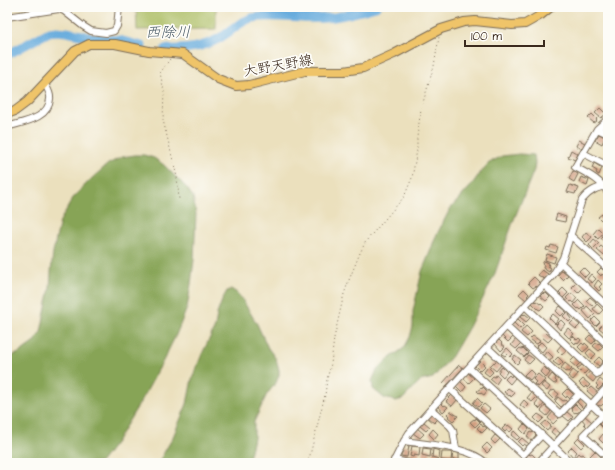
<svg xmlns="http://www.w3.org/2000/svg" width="615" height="470" viewBox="0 0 615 470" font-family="'Architects Daughter','Klee One',sans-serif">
  <rect width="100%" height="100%" fill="#fdfcf7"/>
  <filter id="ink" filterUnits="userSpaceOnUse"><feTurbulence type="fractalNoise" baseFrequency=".025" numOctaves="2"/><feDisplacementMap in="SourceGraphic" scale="8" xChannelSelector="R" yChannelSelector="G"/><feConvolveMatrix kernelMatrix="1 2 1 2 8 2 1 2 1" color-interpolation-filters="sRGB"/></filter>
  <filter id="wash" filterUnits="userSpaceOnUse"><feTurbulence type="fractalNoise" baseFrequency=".012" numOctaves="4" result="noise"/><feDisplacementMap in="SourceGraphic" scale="16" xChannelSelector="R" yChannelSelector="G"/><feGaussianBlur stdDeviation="0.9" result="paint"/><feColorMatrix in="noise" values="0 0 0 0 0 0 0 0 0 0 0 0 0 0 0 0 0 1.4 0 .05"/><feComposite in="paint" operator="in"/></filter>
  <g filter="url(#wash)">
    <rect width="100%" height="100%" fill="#ebe0bd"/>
    <!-- green -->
    <path fill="#aabc60" stroke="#72733f" d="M136,7h80v22l-79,1z"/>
    <!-- forest -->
    <path fill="#87a456" stroke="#61673a" d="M519,154l15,1 1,7 -1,8 -21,52 -19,54 -25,51 -17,29 -19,22 -8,2h-4l-18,19 -7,2 -12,-3 -11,-9 -1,-8 5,-11 10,-10 17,-12 6,-11 3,-11v-15l9,-40 8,-19 5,-14 15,-29 20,-22 10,-14 9,-10 13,-7z
      M135,155h9l10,3 10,7 22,22 7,10 3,17 -2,46 -3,24 -4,24 -11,27 -13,26 -19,35 -28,46 -16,21h-93v-105l12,-5 14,-10 8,-11 9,-44 1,-16 2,-20 7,-31 13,-23 17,-18 18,-16 14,-7z
      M231,289l6,4 5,6 15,25 11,24 8,11 3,11v5l-3,8 -9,11 -13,28v16l-6,25h-90l14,-24 15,-35 5,-25 10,-25 13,-27 2,-13 6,-16 4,-7z"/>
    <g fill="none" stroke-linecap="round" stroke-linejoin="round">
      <!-- river -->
      <path stroke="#67acdd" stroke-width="9" d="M165,49c20,1 40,-1 58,-13 10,-6 18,-15 29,-18 23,-4 50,2 73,0 18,-1 35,-7 51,-11
        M7,55l42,-23 8,-1 10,1 28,6 24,2 23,6"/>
    </g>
    <g id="blocks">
      <!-- building -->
      <path fill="#d29f81" d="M600,108l6,6 -5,4 -6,-5z
        M592,114l5,5 -1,1 1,1 -3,2 -6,-5z
        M599,134l6,3 -3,7 -7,-4z
        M579,140l6,3 -3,6 -6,-3z
        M571,150l7,4 -3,6 -7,-3z
        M594,163l8,5 -3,7 -3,-2 1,-2 -5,-3z
        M573,171l5,3 -4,8 -5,-3z
        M581,177l8,3 -2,6 -8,-4z
        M570,185l9,3 -2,4 -1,-1 -1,3 -8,-2z
        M606,212l2,2v3l-3,3 -2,-2 -2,2 -3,-3 4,-3 1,1z
        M557,214l9,3 -1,5 -10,-2z
        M598,228l5,5 -5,6 -5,-5z
        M586,232l6,5 -5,5 -5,-5z
        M608,233v7l-3,3 -4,-5 4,-4 1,1z
        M594,239l5,4 -6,6 -4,-4z
        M551,245l7,2 -2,6 -10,-3 1,-3 3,1z
        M601,246l6,5 -4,4 -6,-5z
        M547,254l9,3 -2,6 -9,-3z
        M544,261l5,2 -1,3 3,2 -2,4 -6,-4 1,-3 -2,-1z
        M582,268l1,1 1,-1 5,5 -4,4 -6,-6z
        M601,268l6,5 -3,3 -2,-2 -1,2 -4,-4z
        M542,270l6,4 -4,5 -6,-4z
        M562,270l6,5 -5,5 -5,-5z
        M591,274l5,5 -4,4 -5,-4z
        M534,277l5,5 -1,1 2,2 -3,2 -1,-1 -3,2 -5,-5z
        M598,280l4,4 -3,3 2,2 -2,2 -5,-5z
        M577,282l6,6 -5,5 -6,-6z
        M563,288l5,5 -5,5 -3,-3 1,-1 -2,-2z
        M524,289l5,5 -2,2 1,1 -2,3 -7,-6z
        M543,293l1,1 2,-1 4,4 -4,4 -6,-5z
        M571,293l6,5 -4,5 -2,-2 -1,1 -4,-4z
        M590,297l6,5 -4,4 -6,-5z
        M579,300l6,6 -4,4 -2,-2 -1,1 -4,-4z
        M534,301l1,1 1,-1 4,3 1,-1 3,3 -4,4 -2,-1 -6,-6z
        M597,304l6,6 -4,4 -6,-5z
        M560,306l6,5 -5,5 -5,-5z
        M587,306l8,8 -5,5 -7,-8z
        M568,311l2,2 -1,2 3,4 -3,3 -6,-6z
        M523,314l1,1 1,-1 5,4 -4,4 -6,-5z
        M553,314l6,5 -4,5 -6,-6z
        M595,317l5,5 -4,4 -5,-5z
        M518,319l6,6 -4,4 -6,-6z
        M561,320l4,4 -5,6 -4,-5z
        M574,320l6,5 -4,4 -6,-5z
        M604,323l4,4 -4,5 -5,-4z
        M526,326l6,6 -5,5 -6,-5z
        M568,328l6,6 -5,4 -5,-5z
        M506,331l7,6 -5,5 -6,-6z
        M546,333l6,5 -4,4 -6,-5z
        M590,335l6,5 -4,4 -6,-5z
        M533,336l7,5 -3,3 -2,-1 -5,-4z
        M573,336l4,4 2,-2 2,2 -3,4 -2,-2 -1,2 -5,-5z
        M516,339l5,5 -5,5 -5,-4z
        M499,340l3,3 -1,1 4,3 -4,4 -6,-7z
        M541,342l5,5 -4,5 -6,-5z
        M582,343l2,2 1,-2 4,4 -6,5 -5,-5z
        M596,343l2,1 1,-1 4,4 -4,4 -6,-5z
        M562,344l5,5 -5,6 -5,-5z
        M507,348l6,6 -3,3 -3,-3 -2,2 -3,-2z
        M520,348l2,1 1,-1 5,5 -4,4 -7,-6z
        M590,349l6,5 -5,5 -5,-6z
        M547,351l6,6 -4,5 -6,-6z
        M515,355l6,5 -4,4 -5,-5z
        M528,355l6,4 -5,5 -5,-4z
        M558,357l5,5 -4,4 -6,-4z
        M575,357l6,5 -5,5 -6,-5z
        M599,357l4,4 -4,5 -5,-4z
        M497,360l4,5 -5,6 -6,-5 4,-4v1z
        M480,361l5,5 -5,5 -5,-5z
        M565,363l7,6 -3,3 -2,-1 -1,1 -5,-4z
        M459,365l4,3 -17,18 -3,-3z
        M582,365l3,3 1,-1 3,2 -5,5 -3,-3 -1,1 -3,-3z
        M488,367l5,5 -4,4 -5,-4z
        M502,367l5,5 -4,5 -5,-5z
        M544,367l6,6 -4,5 -6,-6z
        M530,369l5,5 -5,6 -6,-5z
        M573,370l5,4 -5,6 -5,-4z
        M590,371l7,6 -4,5 -7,-6z
        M468,373l6,5 -5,5 -6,-5z
        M538,374l7,6 -7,7 -4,-3 2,-2 -3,-3z
        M552,374l4,4 -1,2 2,2 -3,2 -6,-5z
        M496,375l4,3 -4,6 -6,-5 3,-3 2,1z
        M509,375l2,2 1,-2 3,3 -5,6 -5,-5z
        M583,379l7,6 -3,3 -1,-2 -2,2 -5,-5z
        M600,379l5,4 -7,7 -2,-2 2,-2 -2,-2z
        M460,381l6,6 -4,5 -6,-6z
        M544,382l6,5 -3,4 -6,-5z
        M483,387l4,4 -3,4 -3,-2 -1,1 -3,-3 4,-3 1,1z
        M591,387l7,6 -4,4 -7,-6z
        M508,388l7,5 -4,4 -1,-2 -1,1 -5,-4z
        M567,389v1l1,-1 6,6 -4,4 -3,-3 -1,2 -4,-4z
        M551,390l2,1 1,-1 5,4 -5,6 -6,-6z
        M532,392l5,5 -5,5 -5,-4z
        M452,395l5,5 -5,6 -6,-5z
        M601,396l6,6 -3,3 -1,-1 -2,2 -2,-1 -1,1 -3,-3z
        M558,397l5,4 2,-1 2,2 -6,5 -6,-6z
        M477,398l5,5 -4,4 -5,-4z
        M580,398l6,6 -3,4 -6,-6z
        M539,399l5,5 -4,5 -5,-5z
        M524,400l5,5 -4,4 -5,-4z
        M441,403l3,3 1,-1 3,2 -5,5 -5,-6z
        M484,404l6,5 -4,4 -6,-5z
        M575,404l6,6 -4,3 -1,-1 -1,1 -3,-2 1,-1 -2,-2z
        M545,406l6,5 -4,5 -6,-5z
        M450,411l8,5 -5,5 -5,-4 1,-1 -2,-2z
        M553,412l6,6 -6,6 -5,-6z
        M567,412l6,5 -4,4 -6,-5z
        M431,413l7,6 -4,4 -7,-6z
        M538,414l6,4 -5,5 -5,-5z
        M585,416l7,6 -5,5 -3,-3 1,-1 -3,-4z
        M476,418l4,4 -5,5 -5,-5 4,-3 1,1z
        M603,420l5,4 -4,5 -5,-5z
        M546,421l5,5 -4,5 -6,-6z
        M424,422l6,5 -4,4 -6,-5z
        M481,424l2,3 1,-1 3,2 -5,5 -5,-5z
        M524,424l5,5 -4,5 -5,-5z
        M506,425l2,1v-1l5,4 -3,3 -3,-2 -2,2 -3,-3z
        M417,428l7,6 -4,4 -7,-5z
        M554,428l6,5 -3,4 -6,-5z
        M433,429l5,5 -4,5 -5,-5z
        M514,431l6,6 -3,3 -6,-5z
        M530,432l2,1 1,-1 3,3 -5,6 -4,-5z
        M603,434l5,5v2l-3,2 -1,-1 -1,1 -4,-4z
        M495,435l5,4 -5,5 -4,-4z
        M522,438l7,6 -2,2 -3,-2 -2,2 -4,-4z
        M579,438l6,6 -4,4 -6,-6z
        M487,443l5,5 -5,5 -5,-5z
        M403,445l6,1 -2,11 -6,-1z
        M412,446l8,1 -1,9 -5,-1 -1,2 -3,-1z
        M572,447l5,5 -4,5 -5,-6z
        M423,448l8,1 -1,8 -8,-2z
        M433,449l7,2 -1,8 -7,-2z
        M595,451l6,6 -5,5 -6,-6z
        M442,452h10l-1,9 -10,-1z
        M453,452l6,1v7l-7,-1z
        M579,453l2,2 2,-1 3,4 -4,4 -2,-1 -2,2 -4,-4z
        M529,454l1,1 2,-1 4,4 -3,4 -7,-5z"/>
    </g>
  </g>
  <g filter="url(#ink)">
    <use href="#blocks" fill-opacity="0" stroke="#796a56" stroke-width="1"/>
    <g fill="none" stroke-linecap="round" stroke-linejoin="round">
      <!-- minor casing -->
      <g stroke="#796a56" stroke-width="8">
        <path id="minor" d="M7,17l52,-8 5,2 19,15 8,5 15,2 8,-2 3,-5 2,-19
          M608,119l-11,10 -22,38c13,7 26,13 33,26
          M7,127c15,-5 42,-8 43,-28 1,-5 -3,-11 -5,-15
          M597,129l11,5
          M583,153l25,13
          M570,235l38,34
          M561,263l47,44
          M545,286l63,59
          M525,306l72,68 11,-12
          M507,327l101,93
          M488,348l72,66 19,-20
          M450,389l73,66 19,-20 -73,-67
          M431,409l19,17 3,4 3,19
          M603,415l-20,20 25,23
          M542,435l23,22
          M404,441c24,4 64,5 82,22
          M394,460l15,3
          M393,463l11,-22 5,-8 144,-158 10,-17 19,-58c8,-10 15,-12 26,-15
          M538,463l70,-77
          M559,463l6,-6 7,6"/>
      </g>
      <!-- major casing -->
      <g stroke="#796a56" stroke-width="10">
        <path id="major" d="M7,114l8,-3 12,-9 48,-51 14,-7h26l34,7 34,3 35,25 18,7 13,-1 56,-14h39l19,-3 31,-14 47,-25 23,-7 11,-1 37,4 13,-1 16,-9 10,-8"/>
      </g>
      <!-- path -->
      <path stroke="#796a56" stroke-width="1" stroke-dasharray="1 3" stroke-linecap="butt" d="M170,59l-10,14 4,18 -1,29 14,57 2,22
        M308,463l17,-68 2,-16 4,-15 3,-26 10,-44 5,-14 11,-27 6,-12 14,-16 24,-28 8,-19 5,-28v-13l4,-28 13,-43 5,-29"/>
      <!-- minor -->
      <use href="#minor" stroke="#fff" stroke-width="6"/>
      <!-- major -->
      <use href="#major" stroke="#efc469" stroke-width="8"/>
    </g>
  </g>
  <g text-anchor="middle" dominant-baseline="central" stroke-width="3.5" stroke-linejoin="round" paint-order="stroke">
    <!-- street labels -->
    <g font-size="14" fill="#3b2a1e" stroke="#fdfcf7">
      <text transform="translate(278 66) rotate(-10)">大野天野線</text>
    </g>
    <!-- water labels -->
    <g font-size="15" font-style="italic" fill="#4d5e6a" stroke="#fdfcf7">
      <text x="168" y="32">西除川</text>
    </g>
  </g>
  <!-- margin -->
  <rect width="615" height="470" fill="none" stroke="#fdfcf7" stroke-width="24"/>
  <!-- scale -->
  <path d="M465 40v6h79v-6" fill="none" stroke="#3b2a1e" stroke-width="2"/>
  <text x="471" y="40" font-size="12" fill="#3b2a1e" stroke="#fdfcf7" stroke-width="3" paint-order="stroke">100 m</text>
</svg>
